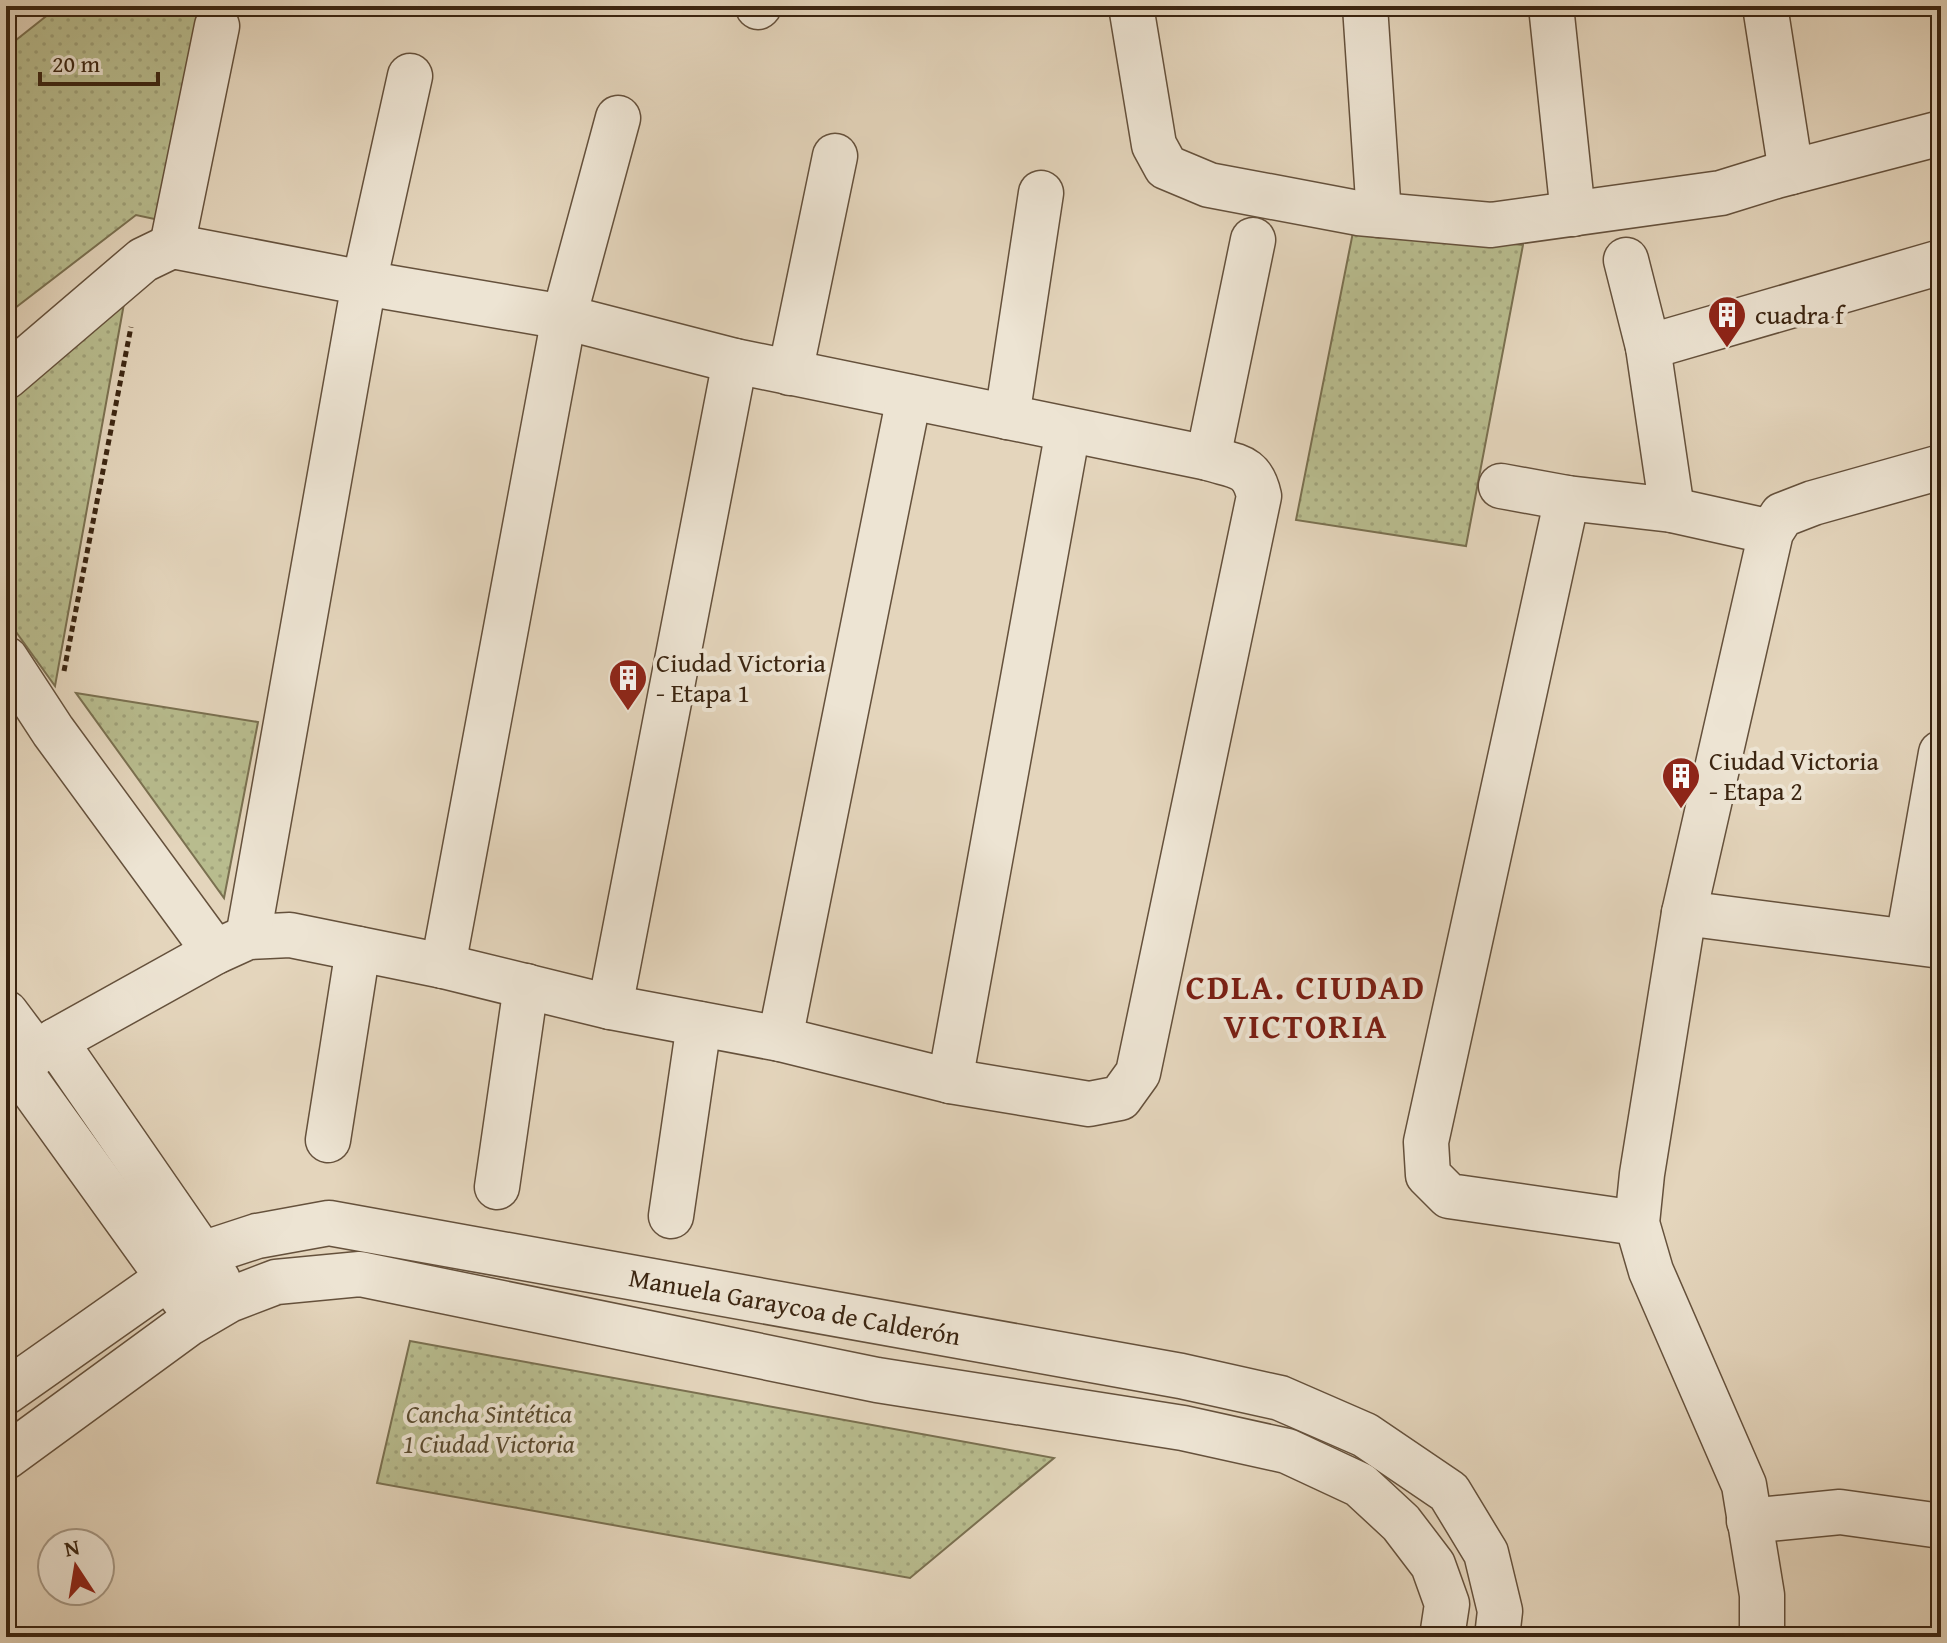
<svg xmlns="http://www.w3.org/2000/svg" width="1947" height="1643" viewBox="0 0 1947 1643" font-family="'Gentium Book Plus',serif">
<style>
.park{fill:url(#park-dots);stroke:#7a7050;stroke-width:2}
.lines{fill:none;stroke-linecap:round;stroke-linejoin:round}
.minor-casing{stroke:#65513c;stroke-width:47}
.path{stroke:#3b2511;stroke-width:5;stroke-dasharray:6 4;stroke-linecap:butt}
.minor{stroke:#ede4d3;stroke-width:44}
.labels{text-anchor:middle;stroke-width:8;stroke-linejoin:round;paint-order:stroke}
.poi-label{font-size:26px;fill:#3b2511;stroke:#ede4d3;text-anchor:start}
.street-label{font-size:26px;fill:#3b2511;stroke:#ede4d3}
.park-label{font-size:26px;font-style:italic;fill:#5a4b30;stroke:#ede4d3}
.district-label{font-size:34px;font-weight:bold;letter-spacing:2px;fill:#7a1f14;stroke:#ede4d3}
</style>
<defs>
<pattern id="park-dots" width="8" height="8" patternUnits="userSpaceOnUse" patternTransform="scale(2)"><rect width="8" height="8" fill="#b8bc8e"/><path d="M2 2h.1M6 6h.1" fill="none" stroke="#9fa179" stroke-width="1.8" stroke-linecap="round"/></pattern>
</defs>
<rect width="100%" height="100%" fill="#e4d5bc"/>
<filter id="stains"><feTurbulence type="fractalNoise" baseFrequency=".0025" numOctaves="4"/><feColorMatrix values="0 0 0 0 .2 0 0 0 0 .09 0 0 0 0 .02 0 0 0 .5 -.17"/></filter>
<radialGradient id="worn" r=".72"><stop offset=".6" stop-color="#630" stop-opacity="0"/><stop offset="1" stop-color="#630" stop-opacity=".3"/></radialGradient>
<g class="park">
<polygon points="59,6 185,6 208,14 164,221 136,215 6,315 6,48"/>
<polygon points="1354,227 1523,245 1466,546 1296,520"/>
<polygon points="125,298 55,686 6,618 6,400"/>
<polygon points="76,693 258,722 224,898"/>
<polygon points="410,1341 1054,1458 910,1578 377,1483"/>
</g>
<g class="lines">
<defs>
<g id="minor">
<polyline points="1131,6 1154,145 1166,167 1209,185 1358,213 1491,225 1721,193 1776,176 1941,133"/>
<polyline points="1365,6 1379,215"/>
<polyline points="1551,6 1573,214"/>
<polyline points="1765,6 1791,172"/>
<polyline points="758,7 759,6"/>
<polyline points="172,246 217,26"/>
<polyline points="1626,260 1648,347 1672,510"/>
<polyline points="1648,347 1941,262"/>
<polyline points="790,373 835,156"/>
<path d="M6,377L143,260L172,246L364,283L564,317L735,361L1208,458C1236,467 1252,464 1259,496L1138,1073L1120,1098L1089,1104L950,1081L780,1039L610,1007L443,966L290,935L248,937L215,952L55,1041L6,1072"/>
<polyline points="1007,417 1041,193"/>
<polyline points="1208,458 1253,240"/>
<polyline points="1501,486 1567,498 1672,510 1771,532"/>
<polyline points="1567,498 1426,1142 1428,1175 1449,1196 1637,1223"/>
<polyline points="6,659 53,731 215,952"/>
<polyline points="1684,913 1941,946"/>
<polyline points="248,937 364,283 410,76"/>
<polyline points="1908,940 1941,753"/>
<polyline points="443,966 564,317 618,118"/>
<polyline points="610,1007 735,361"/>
<polyline points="6,1013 36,1053"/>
<polyline points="780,1039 909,397"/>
<polyline points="55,1041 202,1254 218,1280"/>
<polyline points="16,1066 185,1301"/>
<polyline points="950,1081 1068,430"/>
<polyline points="328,1140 358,949"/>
<polyline points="497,1187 526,986"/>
<polyline points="671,1216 699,1024"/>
<path id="s1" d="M6,1392L202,1254L257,1236L329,1223L1181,1376L1280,1398L1365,1435L1449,1492L1486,1553L1500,1611L1497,1637"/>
<polyline points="6,1457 188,1324 229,1300 276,1282 360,1274 877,1380 1183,1428 1287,1451 1360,1485 1401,1523 1433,1565 1447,1604 1442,1637"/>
<polyline points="1749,1521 1840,1512 1941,1526"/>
<polyline points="1762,1637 1762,1595 1744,1485 1651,1271 1637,1223 1642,1174 1684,913 1771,532 1782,515 1813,503 1941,467"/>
</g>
</defs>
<use href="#minor" class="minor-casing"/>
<polyline class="path" points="64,671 131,327"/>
<use href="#minor" class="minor"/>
</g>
<defs>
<symbol id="building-pin" viewBox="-11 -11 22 30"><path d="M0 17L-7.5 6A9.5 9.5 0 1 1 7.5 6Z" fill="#8f2418" stroke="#ede4d3"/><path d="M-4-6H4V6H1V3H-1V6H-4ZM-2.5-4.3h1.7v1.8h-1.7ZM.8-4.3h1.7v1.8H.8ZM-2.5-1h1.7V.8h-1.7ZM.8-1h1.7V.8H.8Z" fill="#fff"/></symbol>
</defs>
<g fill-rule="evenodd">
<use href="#building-pin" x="1705" y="293" width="44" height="60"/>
<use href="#building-pin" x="606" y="656" width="44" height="60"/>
<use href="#building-pin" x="1659" y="754" width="44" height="60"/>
</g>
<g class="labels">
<g class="poi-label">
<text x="1755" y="324">cuadra f</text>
<text x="656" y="672">Ciudad Victoria<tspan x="656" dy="30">- Etapa 1</tspan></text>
<text x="1709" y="770">Ciudad Victoria<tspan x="1709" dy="30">- Etapa 2</tspan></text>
</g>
<g class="street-label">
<text dy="9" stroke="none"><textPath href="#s1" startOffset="844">Manuela Garaycoa de Calderón</textPath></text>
</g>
<g class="park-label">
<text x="489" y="1423">Cancha Sintética<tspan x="489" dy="30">1 Ciudad Victoria</tspan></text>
</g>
<g class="district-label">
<text x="1306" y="999">CDLA. CIUDAD<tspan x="1306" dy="39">VICTORIA</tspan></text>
</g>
</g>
<rect width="1947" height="1643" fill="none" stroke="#e4d5bc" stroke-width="32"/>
<rect x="8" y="8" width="1931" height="1627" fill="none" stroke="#3b2511" stroke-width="4"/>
<rect x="16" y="16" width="1915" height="1611" fill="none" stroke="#3b2511" stroke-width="2"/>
<g transform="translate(76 1567) rotate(348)"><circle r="38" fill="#ede4d3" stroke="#a69885" stroke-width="2"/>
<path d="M0-6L14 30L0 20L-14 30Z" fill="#8f2418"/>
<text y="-12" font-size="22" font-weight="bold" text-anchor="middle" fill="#3b2511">N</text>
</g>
<path d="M40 72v12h118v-12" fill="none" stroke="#3b2511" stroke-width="4"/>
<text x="52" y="72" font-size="24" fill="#3b2511" stroke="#ede4d3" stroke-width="6" paint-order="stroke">20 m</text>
<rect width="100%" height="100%" filter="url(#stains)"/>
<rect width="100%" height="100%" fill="url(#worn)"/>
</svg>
